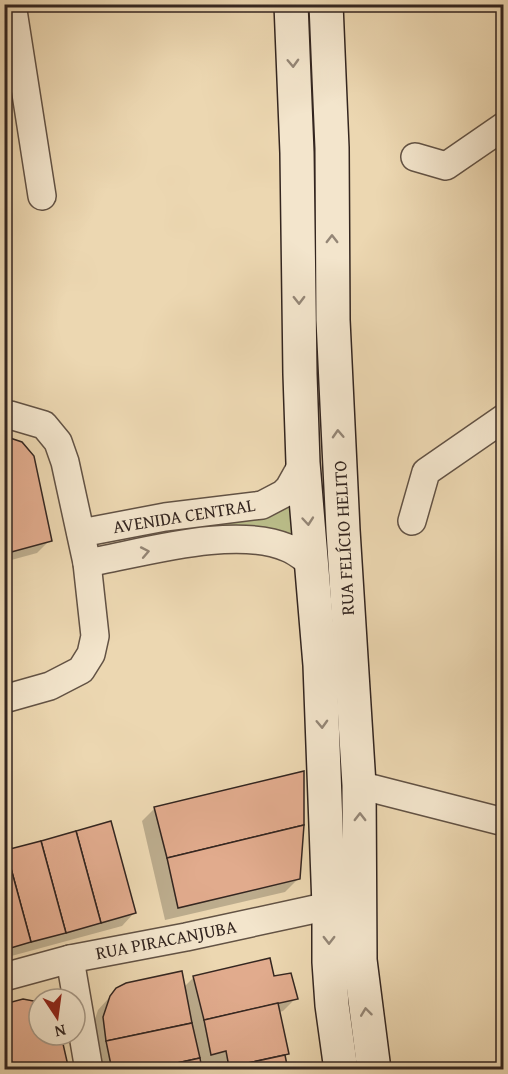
<svg xmlns="http://www.w3.org/2000/svg" width="508" height="1074" viewBox="0 0 508 1074" font-family="'Gentium Book Plus',serif">
<style>
.green{fill:#babd89;stroke:#777254;stroke-width:1.5}
.shadow{fill:#0003}
.building{fill:#e1ab8d;stroke:#342620;stroke-width:1.5}
.lines{fill:none;stroke-linecap:round;stroke-linejoin:round}
.street-casing{stroke:#625244;stroke-width:30}
.secondary-casing{stroke:#342620;stroke-width:36}
.street{stroke:#f3e5cc;stroke-width:27}
.secondary{stroke:#f3e5cc;stroke-width:33}
.oneway{stroke:#948676}
.labels{text-anchor:middle;stroke-width:5;stroke-linejoin:round;paint-order:stroke}
.street-label{font-size:18px;fill:#342620;stroke:#f3e5cc}
</style>
<rect width="100%" height="100%" fill="#ecd7b1"/>
<filter id="stains"><feTurbulence type="fractalNoise" baseFrequency=".00333" numOctaves="4"/><feColorMatrix values="0 0 0 0 .2 0 0 0 0 .09 0 0 0 0 .02 0 0 0 .5 -.17"/></filter>
<radialGradient id="worn" r=".72"><stop offset=".6" stop-color="#630" stop-opacity="0"/><stop offset="1" stop-color="#630" stop-opacity=".3"/></radialGradient>
<polygon class="green" points="294,502 296,542 139,539 138,533 269,515 282,510"/>
<g class="shadow">
<polygon points="25,4 61,4 25,9"/>
<polygon points="4,437 50,540 37,553 4,562"/>
<polygon points="155,808 298,879 285,892 165,920 142,821"/>
<polygon points="4,852 134,913 122,926 4,958"/>
<polygon points="194,977 273,978 296,998 283,1011 279,1012 288,1053 284,1057 287,1070 215,1070 213,1063 200,1066 201,1070 99,1070 91,1031 98,1010 117,989 184,987"/>
</g>
<g class="building">
<polygon points="4,436 22,442 34,456 52,541 4,554"/>
<polygon points="304,771 304,825 167,858 154,807"/>
<polygon points="111,821 136,913 101,923 76,831"/>
<polygon points="304,825 300,879 178,908 167,858"/>
<polygon points="76,831 101,923 66,933 41,841"/>
<polygon points="41,841 66,933 31,942 6,850"/>
<polygon points="6,850 31,942 4,950 4,851"/>
<polygon points="270,958 274,976 291,973 298,999 204,1020 193,976"/>
<polygon points="182,971 192,1023 106,1041 103,1017 110,996 116,988 126,983"/>
<polygon points="23,999 39,1002 39,1035 61,1035 69,1070 14,1070 4,1035 4,1004"/>
<polygon points="278,1003 289,1054 229,1067 226,1051 211,1055 204,1020"/>
<polygon points="192,1023 200,1058 145,1070 112,1070 106,1041"/>
<polygon points="4,1035 14,1070 4,1070"/>
<polygon points="285,1055 288,1070 219,1070 229,1067"/>
<polygon points="200,1058 202,1070 145,1070"/>
</g>
<g class="lines">
<defs>
<g id="street">
<polyline points="12,4 42,196"/>
<polyline points="415,157 446,166 504,126"/>
<polyline points="4,415 10,415 44,425 58,442 65,462 87,563 95,636 91,654 81,670 50,686 4,699"/>
<polyline points="412,521 426,472 504,418"/>
<polyline points="81,533 165,517 262,505 283,494 289,488 303,463"/>
<path d="M87,563C143,553 235,525 288,548C296,551 304,558 311,563"/>
<polyline points="359,785 504,822"/>
<polyline points="70,959 89,1070"/>
<polyline points="4,977 70,959 186,937 329,906"/>
</g>
<g id="secondary">
<polyline points="291,4 297,153 300,374 303,463 320,665 329,906 329,962 332,1005 341,1070"/>
<polyline points="326,4 332,148 333,320 343,530 359,785 360,960 374,1070"/>
</g>
</defs>
<use href="#street" class="street-casing"/>
<use href="#secondary" class="secondary-casing"/>
<use href="#street" class="street"/>
<use href="#secondary" class="secondary"/>
</g>
<defs><path id="oneway-chevron" d="M-2-3.5L2.5 0L-2 3.5" fill="none" stroke-width="1.6" stroke-linecap="round" stroke-linejoin="round" transform="scale(1.5)"/></defs>
<g class="oneway">
<use href="#oneway-chevron" transform="translate(293 63) rotate(88)"/>
<use href="#oneway-chevron" transform="translate(332 239) rotate(-90)"/>
<use href="#oneway-chevron" transform="translate(299 300) rotate(89)"/>
<use href="#oneway-chevron" transform="translate(338 434) rotate(-93)"/>
<use href="#oneway-chevron" transform="translate(308 521) rotate(85)"/>
<use href="#oneway-chevron" transform="translate(145 552) rotate(-11)"/>
<use href="#oneway-chevron" transform="translate(322 724) rotate(88)"/>
<use href="#oneway-chevron" transform="translate(360 817) rotate(-90)"/>
<use href="#oneway-chevron" transform="translate(329 940) rotate(90)"/>
<use href="#oneway-chevron" transform="translate(366 1012) rotate(-97)"/>
</g>
<g class="labels">
<g class="street-label">
<text transform="translate(184 516) rotate(-9)" y="6">AVENIDA CENTRAL</text>
<text transform="translate(344 538) rotate(-93)" y="6">RUA FELÍCIO HELITO</text>
<text transform="translate(166 940) rotate(-11)" y="6">RUA PIRACANJUBA</text>
</g>
</g>
<rect width="508" height="1074" fill="none" stroke="#ecd7b1" stroke-width="24"/>
<rect x="6" y="6" width="496" height="1062" fill="none" stroke="#342620" stroke-width="3"/>
<rect x="12" y="12" width="484" height="1050" fill="none" stroke="#342620" stroke-width="1.5"/>
<g transform="translate(57 1017) rotate(167)"><circle r="28" fill="#f3e5cc" stroke="#a79987" stroke-width="1.5"/>
<path d="M0-4.5L10 22L0 15L-10 22Z" fill="#8f2418"/>
<text y="-9" font-size="16" font-weight="bold" text-anchor="middle" fill="#342620">N</text>
</g>
<rect width="100%" height="100%" filter="url(#stains)"/>
<rect width="100%" height="100%" fill="url(#worn)"/>
</svg>
